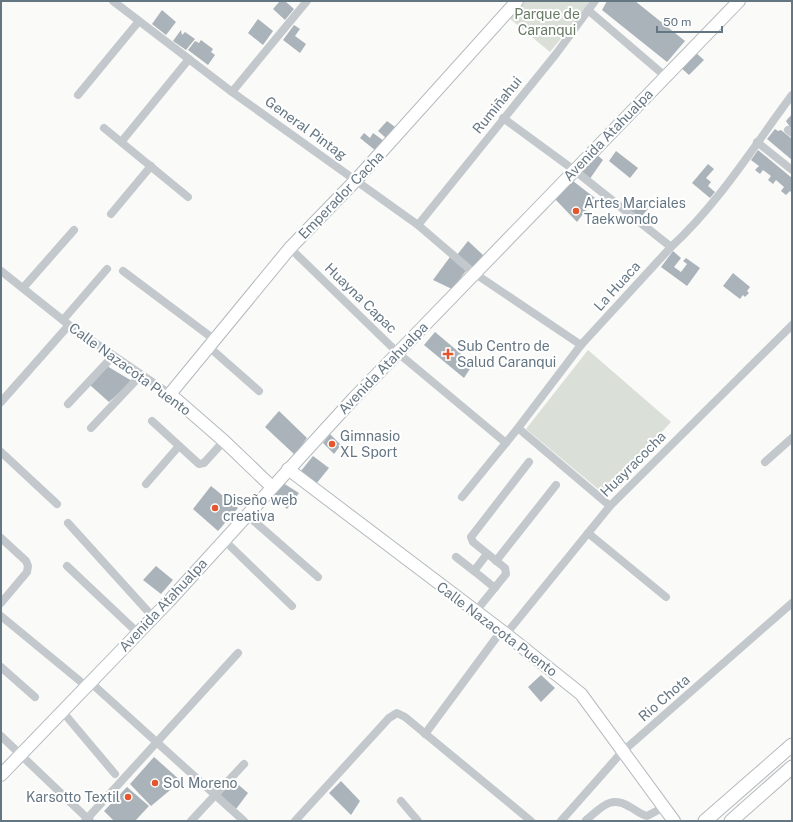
<svg xmlns="http://www.w3.org/2000/svg" width="793" height="822" viewBox="0 0 793 822" font-family="'Public Sans',sans-serif">
<style>
.green{fill:#dadfd7}
.building{fill:#aab3b9}
.lines{fill:none;stroke-linecap:round;stroke-linejoin:round}
.secondary-casing{stroke:#b3babf;stroke-width:14}
.primary-casing{stroke:#b5babe;stroke-width:15}
.street{stroke:#c3c8cc;stroke-width:8}
.secondary{stroke:#fff;stroke-width:12}
.primary{stroke:#fff;stroke-width:13}
.poi-dot{fill:#e4572e;stroke:#fff;stroke-width:1.5}
.labels{text-anchor:middle;stroke-width:4;stroke-linejoin:round;paint-order:stroke}
.park-label{font-size:14px;fill:#687a64;stroke:#fff}
.street-label{font-size:14px;fill:#657683;stroke:#fff}
.poi-label{font-size:14px;fill:#657683;stroke:#fff;text-anchor:start}
</style>
<rect width="100%" height="100%" fill="#fafaf8"/>
<g class="green">
<polygon points="523,1 592,1 550,52 509,18"/>
<polygon points="588,350 671,422 604,494 526,429"/>
</g>
<g class="building">
<polygon points="280,1 285,1 294,9 285,20 273,9"/>
<polygon points="607,1 635,1 685,41 667,62 602,10"/>
<polygon points="162,10 176,22 166,35 152,24"/>
<polygon points="258,19 273,31 263,45 248,33"/>
<polygon points="294,25 300,29 295,36 306,44 300,53 283,40"/>
<polygon points="181,30 182,35 185,32 195,39 186,50 173,41"/>
<polygon points="201,40 213,49 211,52 215,55 208,65 188,50 195,41 199,43"/>
<polygon points="695,52 704,60 689,75 680,67"/>
<polygon points="792,114 792,130 786,121"/>
<polygon points="387,121 395,127 386,138 378,131"/>
<polygon points="775,129 778,131 781,130 792,139 792,160 767,139"/>
<polygon points="364,133 370,138 373,133 384,141 376,151 360,138"/>
<polygon points="758,150 792,178 792,193 790,191 786,195 781,191 784,187 776,180 773,184 768,180 771,176 763,170 760,174 755,170 759,166 751,160"/>
<polygon points="616,151 638,168 630,178 609,161"/>
<polygon points="596,154 603,160 589,180 578,173"/>
<polygon points="708,164 714,169 706,178 711,182 708,186 715,192 710,198 692,183"/>
<polygon points="573,181 595,198 577,222 555,199"/>
<polygon points="633,197 648,209 640,218 626,207"/>
<polygon points="468,241 483,255 472,269 457,255"/>
<polygon points="673,251 681,258 674,267 681,272 687,264 683,261 686,258 700,268 687,286 661,267"/>
<polygon points="450,257 466,271 452,289 433,280"/>
<polygon points="733,273 750,287 747,291 749,293 745,297 743,295 740,299 723,286"/>
<polygon points="435,332 473,364 464,378 424,345"/>
<polygon points="107,366 132,381 109,402 90,385"/>
<polygon points="279,411 307,438 295,455 265,427"/>
<polygon points="330,434 341,445 334,454 323,443"/>
<polygon points="313,456 329,468 316,484 301,471"/>
<polygon points="283,483 299,493 287,509 271,493"/>
<polygon points="211,486 238,508 218,531 193,509"/>
<polygon points="156,566 173,580 161,594 143,580"/>
<polygon points="541,675 555,688 541,702 528,687"/>
<polygon points="154,757 181,781 151,806 130,784"/>
<polygon points="233,780 248,793 236,809 220,795"/>
<polygon points="341,781 360,801 351,815 329,793"/>
<polygon points="127,787 149,806 135,821 114,821 104,811"/>
</g>
<g class="lines">
<defs>
<g id="secondary">
<polyline points="288,469 502,631 581,694 674,821"/>
<polyline points="272,487 224,441 170,394 290,248 356,180 517,1"/>
<polyline points="1,775 169,601 354,398 739,1"/>
</g>
<g id="primary">
<polyline points="705,821 792,745"/>
<polyline points="731,821 792,767"/>
</g>
</defs>
<use href="#secondary" class="secondary-casing"/>
<use href="#primary" class="primary-casing"/>
<g class="street">
<polyline points="113,1 232,92 418,225 474,273 581,345"/>
<polyline points="588,10 665,76"/>
<polyline points="232,92 307,1"/>
<polyline points="78,95 139,21"/>
<polyline points="503,118 574,170 671,247"/>
<polyline points="104,128 188,197"/>
<polyline points="788,130 792,133"/>
<polyline points="122,141 189,59"/>
<polyline points="757,142 792,170"/>
<polyline points="111,214 151,166"/>
<polyline points="418,225 556,54 595,1"/>
<polyline points="290,248 398,353 506,443"/>
<polyline points="1,271 69,325 170,394"/>
<polyline points="123,271 215,340"/>
<polyline points="23,288 74,230"/>
<polyline points="63,320 107,269"/>
<polyline points="209,347 259,391"/>
<polyline points="1,402 69,325"/>
<polyline points="68,404 113,356"/>
<polyline points="152,421 199,464 204,463 224,441"/>
<polyline points="91,428 141,375"/>
<polyline points="518,428 610,506"/>
<polyline points="1,452 57,504"/>
<polyline points="765,462 792,438"/>
<polyline points="146,484 179,446"/>
<path d="M462,497L518,428L581,345L671,247C718,204 754,146 792,95"/>
<polyline points="247,515 318,577"/>
<polyline points="68,523 153,617"/>
<polyline points="588,533 666,597"/>
<polyline points="1,538 26,561 28,566 27,572 1,603"/>
<polyline points="224,540 292,606"/>
<polyline points="487,554 474,571 495,588"/>
<polyline points="456,557 474,571"/>
<polyline points="496,561 556,485"/>
<polyline points="67,566 138,633"/>
<polyline points="476,611 506,574 505,568 473,542 471,537 529,462"/>
<polyline points="1,616 86,686"/>
<polyline points="506,634 610,506 792,325"/>
<polyline points="1,667 35,697"/>
<polyline points="90,682 244,821"/>
<polyline points="62,711 115,774"/>
<polyline points="425,734 496,638"/>
<polyline points="1,736 90,821"/>
<polyline points="401,801 418,821"/>
<path d="M586,820C602,807 610,795 630,807C636,810 640,814 647,816L664,807"/>
<polyline points="85,821 238,653"/>
<polyline points="191,821 244,764"/>
<polyline points="295,821 389,718 397,713 405,717 531,821"/>
<polyline points="561,821 622,752 792,603"/>
</g>
<use href="#secondary" class="secondary"/>
<use href="#primary" class="primary"/>
</g>
<g class="poi-dot">
<circle cx="576" cy="211" r="4"/>
<path d="M446 348h4v4h4v4h-4v4h-4v-4h-4v-4h4z"/>
<circle cx="332" cy="444" r="4"/>
<circle cx="215" cy="508" r="4"/>
<circle cx="155" cy="783" r="4"/>
<circle cx="128" cy="797" r="4"/>
</g>
<g class="labels">
<g class="park-label">
<text x="547" y="19">Parque de<tspan x="547" dy="16">Caranqui</tspan></text>
</g>
<g class="street-label">
<text transform="translate(497 105) rotate(-51)" y="5">Rumiñahui</text>
<text transform="translate(306 128) rotate(36)" y="5">General Pintag</text>
<text transform="translate(608 135) rotate(-46)" y="5">Avenida Atahualpa</text>
<text transform="translate(341 195) rotate(-46)" y="5">Emperador Cacha</text>
<text transform="translate(617 286) rotate(-48)" y="5">La Huaca</text>
<text transform="translate(361 298) rotate(44)" y="5">Huayna Capac</text>
<text transform="translate(383 368) rotate(-46)" y="5">Avenida Atahualpa</text>
<text transform="translate(130 369) rotate(36)" y="5">Calle Nazacota Puento</text>
<text transform="translate(633 464) rotate(-45)" y="5">Huayracocha</text>
<text transform="translate(163 605) rotate(-47)" y="5">Avenida Atahualpa</text>
<text transform="translate(497 629) rotate(37)" y="5">Calle Nazacota Puento</text>
<text transform="translate(664 698) rotate(-41)" y="5">Rio Chota</text>
</g>
<g class="poi-label">
<text x="584" y="208">Artes Marciales<tspan x="584" dy="16">Taekwondo</tspan></text>
<text x="457" y="351">Sub Centro de<tspan x="457" dy="16">Salud Caranqui</tspan></text>
<text x="340" y="441">Gimnasio<tspan x="340" dy="16">XL Sport</tspan></text>
<text x="223" y="505">Diseño web<tspan x="223" dy="16">creativa</tspan></text>
<text x="163" y="788">Sol Moreno</text>
<text x="120" y="802" text-anchor="end">Karsotto Textil</text>
</g>
</g>
<rect width="793" height="822" fill="none" stroke="#657683" stroke-width="4"/>
<path d="M657 26v6h65v-6" fill="none" stroke="#657683" stroke-width="2"/>
<text x="663" y="26" font-size="12" fill="#657683" stroke="#ffffff" stroke-width="3" paint-order="stroke">50 m</text>
</svg>
